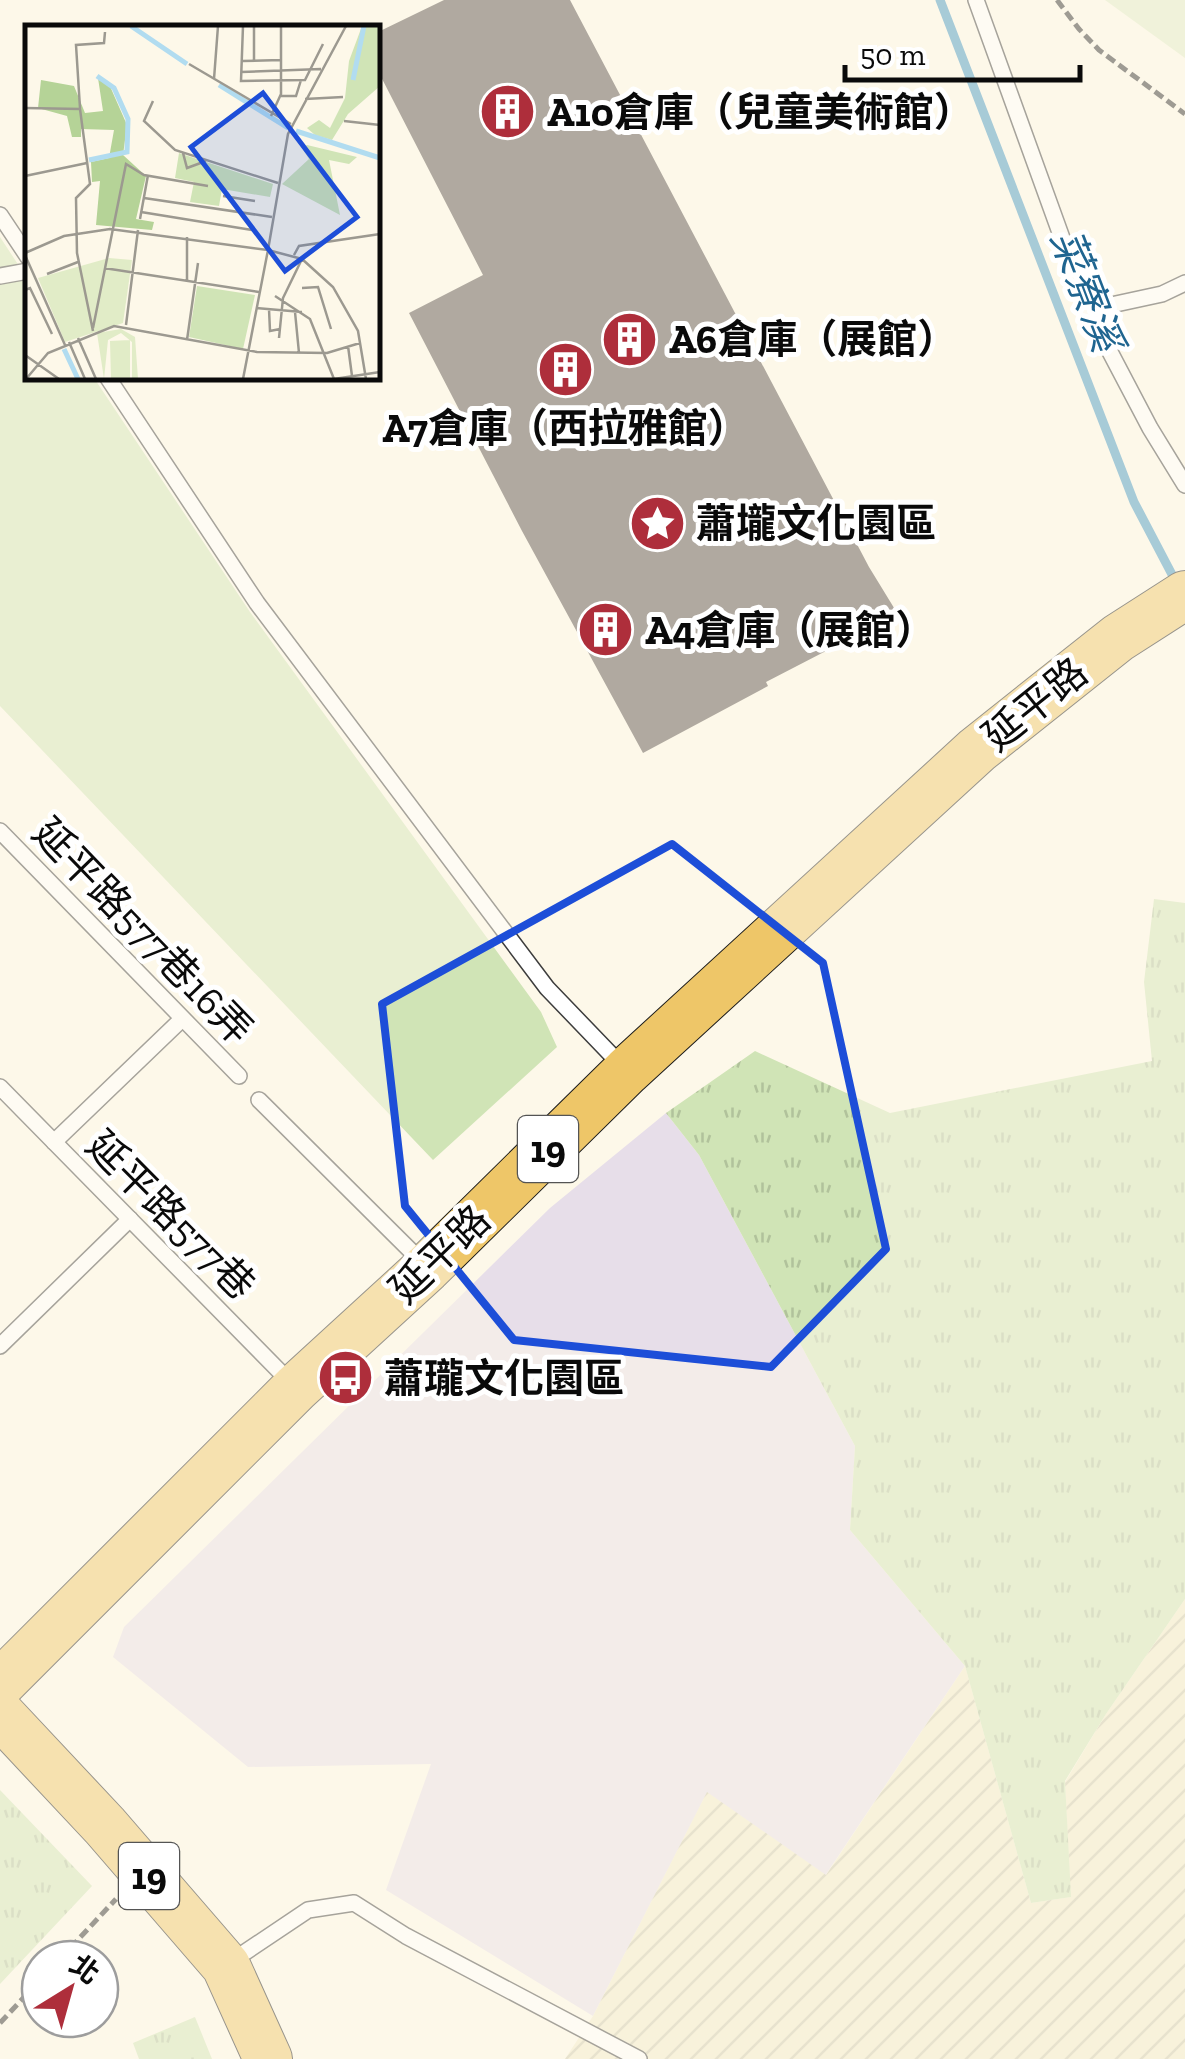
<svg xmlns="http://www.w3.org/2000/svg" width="1185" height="2059" viewBox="0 0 1185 2059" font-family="'Zilla Slab','Noto Sans TC',serif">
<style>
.industrial{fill:#e7dee9}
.farmland{fill:url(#farmland-furrows)}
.grass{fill:url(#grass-tufts)}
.park{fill:#d0e4b6}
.pitch{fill:#e1ecc7}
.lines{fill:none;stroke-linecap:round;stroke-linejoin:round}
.stream{stroke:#3e94c2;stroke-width:9}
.building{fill:#524b47}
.service-casing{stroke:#3d3d3d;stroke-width:18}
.primary-casing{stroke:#1b1b1b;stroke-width:50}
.path{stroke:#2c2c2c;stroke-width:5;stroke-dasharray:10 5;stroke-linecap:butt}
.service{stroke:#fff;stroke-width:15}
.primary{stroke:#eec668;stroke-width:48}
.marked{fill:none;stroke:#1d4ed8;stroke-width:8;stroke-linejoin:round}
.labels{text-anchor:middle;stroke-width:10;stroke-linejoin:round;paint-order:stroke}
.shield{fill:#fff;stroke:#545454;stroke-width:2.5}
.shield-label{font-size:38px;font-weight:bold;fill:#0a0a0a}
.poi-label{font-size:40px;font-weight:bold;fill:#0a0a0a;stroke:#fff;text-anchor:start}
.street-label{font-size:40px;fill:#0a0a0a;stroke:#fff}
.water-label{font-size:42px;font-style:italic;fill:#1f6590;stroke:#fff}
.inset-river{fill:none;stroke:#b1dcf0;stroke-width:5}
.inset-road{fill:none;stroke:#9c9990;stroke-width:2.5}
.view{fill:#1d4ed8;fill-opacity:0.15;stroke:#1d4ed8;stroke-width:5}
.inset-edge{fill:none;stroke:#0a0a0a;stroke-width:5}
</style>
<defs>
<pattern id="farmland-furrows" width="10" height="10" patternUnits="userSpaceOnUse" patternTransform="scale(2.5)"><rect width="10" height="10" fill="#f1ebcb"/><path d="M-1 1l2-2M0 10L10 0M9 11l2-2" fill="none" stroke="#cdc8ad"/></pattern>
<pattern id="grass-tufts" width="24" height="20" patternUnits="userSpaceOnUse" patternTransform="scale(2.5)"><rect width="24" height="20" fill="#d0e4b6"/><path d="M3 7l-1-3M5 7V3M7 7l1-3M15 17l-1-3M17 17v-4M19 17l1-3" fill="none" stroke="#b1c29b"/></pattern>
</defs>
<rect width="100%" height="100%" fill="#fdf8e9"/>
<polygon class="industrial" points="666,1113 699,1155 855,1446 850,1530 965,1666 825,1876 707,1793 593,2016 386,1890 431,1764 248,1767 113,1657 124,1627 550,1208"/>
<polygon class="farmland" points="1185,1599 1185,2059 565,2059 593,2016 707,1792 826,1875 965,1666 1031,1903 1070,1897 1065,1782 1106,1714"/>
<g class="grass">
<polygon points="1154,899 1185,903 1185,1599 1106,1714 1065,1781 1071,1897 1031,1903 965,1666 850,1530 855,1446 699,1155 666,1113 755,1051 890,1113 1152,1061 1144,982"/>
<polygon points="0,1790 92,1886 0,1984"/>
<polygon points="195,2017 212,2059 139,2059 133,2043"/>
</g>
<polygon class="park" points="0,237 27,278 28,378 94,378 250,612 541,1012 557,1047 433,1160 0,706"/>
<polygon class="pitch" points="1105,0 1185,0 1185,58"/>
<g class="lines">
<polyline class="stream" points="940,0 1134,502 1177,584"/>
</g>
<polygon class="building" points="444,0 570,0 869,567 899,616 855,641 853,637 766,682 768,686 643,753 522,531 409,313 483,275 378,71 378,32"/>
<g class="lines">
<defs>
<g id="service">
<polyline points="976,0 1088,310 1150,428 1185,485"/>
<polyline points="0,215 28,257"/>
<polyline points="0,276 28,271"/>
<polyline points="1088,310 1162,294 1185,283"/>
<polyline points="108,378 257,603 547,988 622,1066"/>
<polyline points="0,831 239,1076"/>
<polyline points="0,1087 292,1384"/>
<polyline points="259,1100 425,1265"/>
<polyline points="54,1142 182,1019"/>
<polyline points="0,1346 130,1219"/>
<polyline points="229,1963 308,1910 354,1903 406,1936 639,2059"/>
</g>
<g id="primary">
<polyline points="0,1684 296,1388 427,1268 627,1071 977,750 1118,638 1185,595"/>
<polyline points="0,1714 105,1826 226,1966 268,2059"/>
</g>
</defs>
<use href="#service" class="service-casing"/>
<use href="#primary" class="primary-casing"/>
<g class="path">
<polyline points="1057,0 1079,29 1099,50 1185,114"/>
<polyline points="60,1959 116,1899"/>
<polyline points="0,2023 40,1980"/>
</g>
<use href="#service" class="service"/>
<use href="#primary" class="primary"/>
</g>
<path d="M0 0H1185V2059H0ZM672,844L823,963L886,1249L771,1367L514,1340L405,1206L382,1004Z" fill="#fdf8e9" fill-opacity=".55" fill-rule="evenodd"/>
<path class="marked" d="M672,844L823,963L886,1249L771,1367L514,1340L405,1206L382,1004Z"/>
<defs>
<symbol id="building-disc" viewBox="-11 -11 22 22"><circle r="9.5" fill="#ae2e3b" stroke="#fff"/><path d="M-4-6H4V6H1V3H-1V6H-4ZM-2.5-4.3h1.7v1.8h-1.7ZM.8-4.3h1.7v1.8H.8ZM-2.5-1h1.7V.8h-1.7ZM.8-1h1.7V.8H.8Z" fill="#fff"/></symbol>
<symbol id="sight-disc" viewBox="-11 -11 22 22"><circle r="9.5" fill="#ae2e3b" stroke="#fff"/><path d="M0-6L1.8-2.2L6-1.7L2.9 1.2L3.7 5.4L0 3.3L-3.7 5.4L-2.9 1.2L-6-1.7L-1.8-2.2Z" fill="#fff"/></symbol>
<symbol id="bus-disc" viewBox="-11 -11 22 22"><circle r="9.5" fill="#ae2e3b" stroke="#fff"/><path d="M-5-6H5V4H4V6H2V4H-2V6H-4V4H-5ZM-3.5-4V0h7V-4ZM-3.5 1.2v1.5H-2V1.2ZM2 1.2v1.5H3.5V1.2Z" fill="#fff"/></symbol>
</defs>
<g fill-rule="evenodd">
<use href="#building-disc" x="476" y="80" width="63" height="63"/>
<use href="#building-disc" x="598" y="308" width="63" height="63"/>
<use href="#building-disc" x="534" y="338" width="63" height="63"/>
<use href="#sight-disc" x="626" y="492" width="63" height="63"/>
<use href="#building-disc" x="574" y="598" width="63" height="63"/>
<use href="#bus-disc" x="314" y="1346" width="63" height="63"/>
</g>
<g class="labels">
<g class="shield">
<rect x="518" y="1116" width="60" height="66" rx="8"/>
<rect x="119" y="1843" width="60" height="66" rx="8"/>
</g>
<g class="shield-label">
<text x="548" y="1162">19</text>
<text x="149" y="1889">19</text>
</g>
<g class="poi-label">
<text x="547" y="126">A10倉庫（兒童美術館）</text>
<text x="669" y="353">A6倉庫（展館）</text>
<text x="565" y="442" text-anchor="middle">A7倉庫（西拉雅館）</text>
<text x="696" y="537">蕭壠文化園區</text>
<text x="645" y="644">A4倉庫（展館）</text>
<text x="384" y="1392">蕭瓏文化園區</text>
</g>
<g class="street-label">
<text transform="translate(1035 704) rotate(-39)" y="14">延平路</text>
<text transform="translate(143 931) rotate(46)" y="14">延平路577巷16弄</text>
<text transform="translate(171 1215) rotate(45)" y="14">延平路577巷</text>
<text transform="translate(440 1254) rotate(-44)" y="14">延平路</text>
</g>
<g class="water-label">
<text transform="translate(1087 290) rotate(69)" y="15">菜寮溪</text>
</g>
</g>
<g transform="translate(25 25)">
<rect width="355" height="355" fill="#fdf8e9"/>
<path d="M337,1H355V61L323,89L307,115L290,110L282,103L294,95L305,103L320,73L324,36ZM282,120L332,132L324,139L304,135L315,190L257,159L284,134L277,123Z" fill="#d0e4b6"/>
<path d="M73,53L84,59L102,100L98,130L121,151L111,194L129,197L127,205L71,200L75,156L67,157L66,137L84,133L89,105L56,104V112H47L42,91L13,83L16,55L49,61L60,88L78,86Z" fill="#b5d397"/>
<path d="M154,128L248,159L245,172L197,164L194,181L165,177L169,157L150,153ZM172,261L230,270L218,324L164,312Z" fill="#d0e4b6"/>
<path d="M84,233L107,235L98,298L40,317L13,253ZM96,304L110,312L113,354H107V317L96,308L83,315L79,354L72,308ZM105,315V354H86L85,316Z" fill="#e1ecc7"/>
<path class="inset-river" d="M106,1L162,39M328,55L339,1M194,60L263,103M271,106L355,133M64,135L102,127L103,94L89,63L72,51M39,324L53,354"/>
<path class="inset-road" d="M218,1L216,56L280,55L298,19M229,1V36M321,1L263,109L243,225L277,234L308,262L333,306L341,354M217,36L256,35M164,39L266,99M216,47L296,44M189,54L193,1M256,71H271L276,55M280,74L318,72M128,76L119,96L150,125L253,158M0,83L55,84L65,159L51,173L52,228L68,306M55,83L51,20L79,18L80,7M246,91L256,69V1M319,96L355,100M158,128L162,143L181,136M0,151L62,138M198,171L230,176M119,173L247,192M116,187L227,205M115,194L123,150M162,212V256M0,228L39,211L85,204L243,225L218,354M0,230L40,320M269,230L274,221L355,209M79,243L234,267M22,249L53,237M277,263L293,262L306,304M0,265L5,263L27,309M250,271L285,294L309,354M231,283L277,287M244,284L245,306L255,304M270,287L274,328M101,300L113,205M68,303L101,139L119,150L183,161M53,313L71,354M254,313L258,273L277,234M162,315L173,238M44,317L60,354M323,321L327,351M0,330L34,354M1,354L23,328L89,301L232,327L302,328L335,318M309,354L355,347"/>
<path class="view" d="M238,68L332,192L260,246L166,122Z"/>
<rect width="355" height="355" class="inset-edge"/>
</g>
<g transform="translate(70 1989) rotate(37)"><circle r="48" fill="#ffffff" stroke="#9d9d9d" stroke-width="2.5"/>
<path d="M0-8L18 38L0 25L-18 38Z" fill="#ae2e3b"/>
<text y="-15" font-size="28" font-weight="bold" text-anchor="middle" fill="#0a0a0a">北</text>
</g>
<path d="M845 65v15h235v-15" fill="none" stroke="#0a0a0a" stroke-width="5"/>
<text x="860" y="65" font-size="30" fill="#0a0a0a" stroke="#ffffff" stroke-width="8" paint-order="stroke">50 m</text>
</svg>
